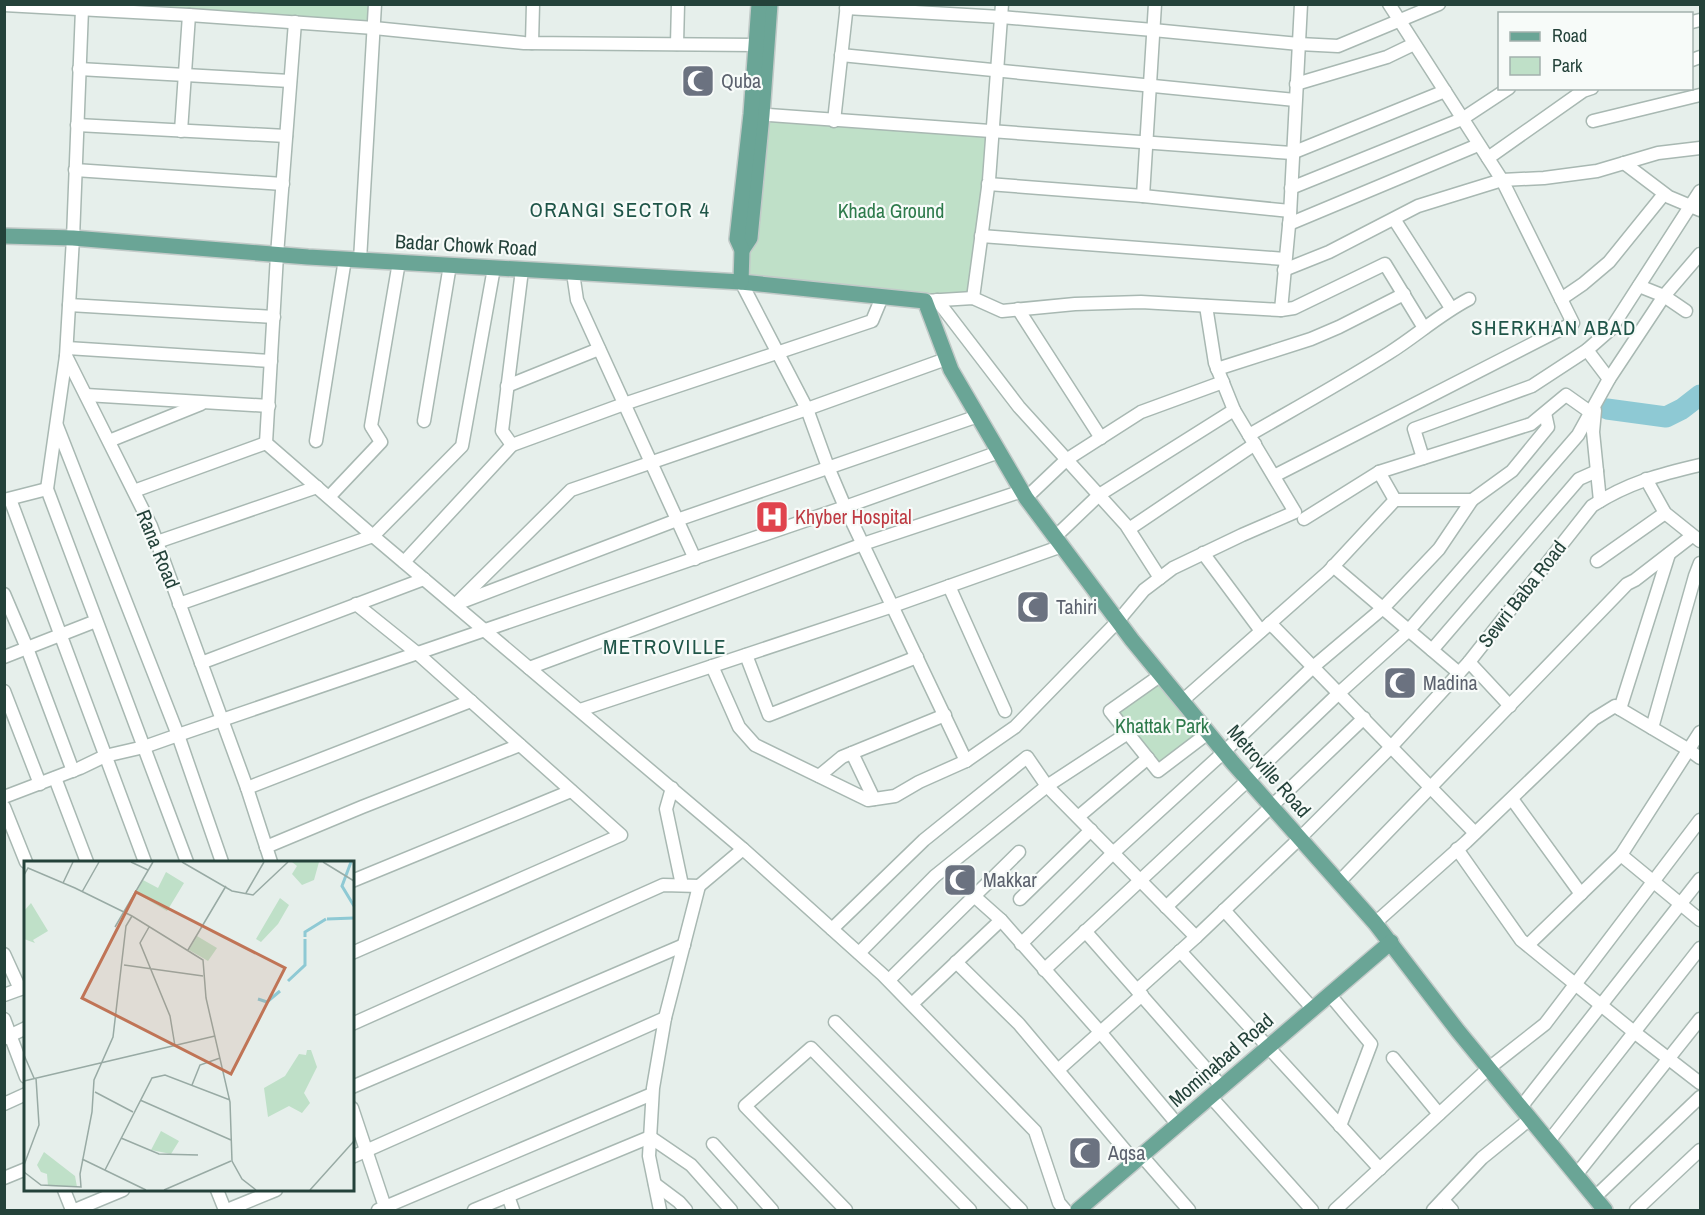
<svg xmlns="http://www.w3.org/2000/svg" width="1705" height="1215" viewBox="0 0 1705 1215" font-family="'Archivo Narrow',sans-serif">
<style>
.green{fill:#bfe0c8}
.lines{fill:none;stroke-linecap:round;stroke-linejoin:round}
.river{stroke:#8ec9d4;stroke-width:21}
.minor-casing{stroke:#a8b8b2;stroke-width:15}
.major-casing{stroke:#c2cac8;stroke-width:18}
.minor{stroke:#fff;stroke-width:12}
.major{stroke:#6aa596;stroke-width:15}
.labels{text-anchor:middle;stroke-width:4.5;stroke-linejoin:round;paint-order:stroke}
.worship-label{font-size:20px;fill:#5b616d;stroke:#f7fbf9;text-anchor:start}
.park-label{font-size:20px;fill:#2d7a4b;stroke:#f7fbf9}
.street-label{font-size:20px;fill:#24423a;stroke:#f7fbf9}
.health-label{font-size:20px;fill:#be3a42;stroke:#f7fbf9;text-anchor:start}
.neighbourhood-label{font-size:21px;letter-spacing:1.5px;fill:#1f5548;stroke:#f7fbf9}
.inset-river{fill:none;stroke:#8ec9d4;stroke-width:3}
.inset-road{fill:none;stroke:#98aaa4;stroke-width:1.5}
.view{fill:#c07456;fill-opacity:0.15;stroke:#c07456;stroke-width:3}
.inset-edge{fill:none;stroke:#24423a;stroke-width:3}
</style>
<rect width="100%" height="100%" fill="#e6efeb"/>
<g class="green">
<polygon points="34,5 375,5 374,28"/>
<polygon points="751,114 991,132 971,297 939,301 744,279"/>
<polygon points="1161,675 1208,733 1158,771 1110,711"/>
</g>
<g class="lines">
<polyline class="river" points="1607,409 1666,417 1682,409 1700,395"/>
<defs>
<g id="minor">
<polyline points="4,5 189,15 374,28 524,43 756,45"/>
<polyline points="846,8 1001,17 1153,30 1299,44 1338,46 1439,4"/>
<polyline points="82,9 73,238 66,356 151,526 247,788 271,862"/>
<polyline points="295,22 277,255 266,443 373,536 743,849 883,975 1035,1131 1059,1203 1065,1210"/>
<polyline points="1692,22 1700,20"/>
<polyline points="532,43 533,4"/>
<polyline points="677,44 678,4"/>
<polyline points="841,55 1295,100"/>
<polyline points="1692,60 1700,57"/>
<polyline points="79,69 290,81"/>
<polyline points="1296,84 1387,57 1414,44"/>
<polyline points="755,114 1292,153 1445,91"/>
<polyline points="834,121 847,4"/>
<polyline points="1593,121 1700,95"/>
<polyline points="77,125 286,136"/>
<polyline points="181,131 189,15"/>
<polyline points="1488,158 1583,91 1592,88"/>
<polyline points="1624,163 1669,197 1700,210"/>
<polyline points="75,170 283,184"/>
<polyline points="988,184 1143,196 1290,211"/>
<polyline points="1291,188 1462,119 1509,88"/>
<polyline points="1143,196 1155,4"/>
<polyline points="1394,219 1451,308"/>
<polyline points="1289,224 1478,145"/>
<polyline points="981,236 1285,259"/>
<polyline points="360,260 375,4"/>
<polyline points="522,270 502,431 512,445 624,404 872,321 882,297"/>
<polyline points="1284,270 1329,252 1418,206 1502,180 1544,178 1597,171 1658,153 1700,148"/>
<polyline points="573,273 577,300 695,559"/>
<polyline points="741,282 807,409 828,467 845,507 966,761"/>
<polyline points="1639,286 1664,296 1686,311"/>
<polyline points="973,298 989,180 1002,4"/>
<polyline points="1561,299 1583,284 1609,262 1664,194"/>
<polyline points="937,300 1019,407 1126,525 1160,578"/>
<polyline points="925,301 973,298 1002,311 1075,304 1141,302 1281,310 1294,308 1385,264 1424,328"/>
<polyline points="69,305 274,317"/>
<polyline points="1018,309 1101,438"/>
<polyline points="1281,310 1290,215 1301,4"/>
<polyline points="67,348 271,361"/>
<polyline points="1587,350 1609,379"/>
<polyline points="66,356 47,489 187,862"/>
<polyline points="1217,369 1311,339 1339,327 1404,294"/>
<polyline points="507,386 599,349"/>
<polyline points="86,395 269,406"/>
<polyline points="1595,410 1593,432 1600,501"/>
<polyline points="424,421 450,265"/>
<polyline points="57,426 178,735 222,862"/>
<path d="M1249,435C1296,408 1343,382 1389,353C1416,336 1440,314 1469,299"/>
<polyline points="109,441 201,404"/>
<polyline points="316,441 345,259"/>
<polyline points="1423,458 1414,429 1532,386 1587,350 1611,329 1700,191"/>
<polyline points="1274,476 1573,323 1502,180 1389,4"/>
<polyline points="1646,479 1665,513 1700,541"/>
<polyline points="134,491 266,443"/>
<polyline points="329,497 381,442 371,426 399,262"/>
<polyline points="1026,498 1066,460 1141,412 1223,382"/>
<polyline points="10,499 145,862"/>
<polyline points="4,500 47,489"/>
<polyline points="1395,500 1472,500"/>
<polyline points="1304,519 1379,472 1531,424 1566,395 1590,412"/>
<polyline points="1129,529 1255,444"/>
<polyline points="1055,537 1099,495 1234,410"/>
<polyline points="157,542 317,487"/>
<polyline points="1203,553 1261,631"/>
<polyline points="1597,561 1665,513"/>
<polyline points="404,562 512,445"/>
<polyline points="1333,566 1459,673"/>
<polyline points="949,586 1005,711"/>
<polyline points="4,594 27,648 73,771"/>
<polyline points="459,603 677,520 978,416"/>
<polyline points="179,604 373,536 462,446 494,268"/>
<polyline points="455,605 571,490 807,409 946,359"/>
<polyline points="1270,623 1475,833"/>
<polyline points="1432,650 1579,479 1597,471"/>
<polyline points="746,655 769,715 917,657"/>
<polyline points="4,657 96,621"/>
<polyline points="1469,662 1510,706"/>
<polyline points="201,663 424,579"/>
<polyline points="712,666 739,727 755,745 868,800 895,796 919,782 966,761 1015,727 1118,621 1144,590 1173,568 1242,535 1295,512 1234,410 1215,363 1206,306"/>
<polyline points="529,668 863,544 1022,491"/>
<polyline points="1161,675 1110,711 1158,771 1208,733"/>
<polyline points="4,691 40,784"/>
<polyline points="1182,701 1328,572 1395,500 1379,472"/>
<polyline points="1620,709 1669,554"/>
<polyline points="580,710 893,606 1062,546"/>
<polyline points="1652,728 1695,576 1700,563"/>
<polyline points="852,753 874,799"/>
<polyline points="819,776 842,757 945,715"/>
<polyline points="55,778 87,862"/>
<polyline points="247,788 471,701"/>
<polyline points="672,788 666,809 682,885"/>
<polyline points="4,797 80,768 105,756 144,747 178,735 845,507 999,452"/>
<polyline points="1512,799 1581,894"/>
<polyline points="4,807 26,862"/>
<polyline points="1078,817 1148,758"/>
<polyline points="266,847 362,807 520,745"/>
<polyline points="1457,849 1521,940 1634,1032 1700,1083"/>
<polyline points="1621,855 1700,920"/>
<polyline points="352,881 571,791"/>
<polyline points="1339,882 1627,584 1635,580 1692,536"/>
<polyline points="974,896 1001,920 1101,1033 1178,1125"/>
<polyline points="1020,899 1091,830"/>
<polyline points="1166,907 1364,718"/>
<polyline points="1224,910 1313,1009"/>
<polyline points="1375,923 1466,842 1594,719 1615,706 1689,750 1700,758"/>
<polyline points="832,929 924,840 1027,757 1047,786 1196,937"/>
<polyline points="1085,931 1222,1087"/>
<polyline points="1021,944 1113,853 1224,752 1313,667 1383,608 1439,549 1472,500 1512,471 1548,427 1545,413"/>
<polyline points="1528,945 1621,855 1700,732"/>
<polyline points="1180,951 1380,1169"/>
<polyline points="352,953 621,835 417,653 356,604"/>
<polyline points="859,953 935,876 1047,786 1128,733"/>
<polyline points="4,954 20,989"/>
<polyline points="956,962 1019,1024 1135,1162"/>
<polyline points="1044,970 1248,780 1339,693 1409,630 1578,435 1609,379 1664,296 1700,254"/>
<polyline points="889,980 1019,852"/>
<path d="M1137,990L1196,937L1300,838L1391,747L1469,662L1592,506C1627,483 1661,474 1700,465"/>
<polyline points="4,995 26,987"/>
<polyline points="1330,995 1371,1044 1340,1126"/>
<polyline points="912,1004 1001,920"/>
<polyline points="4,1019 26,1077"/>
<polyline points="835,1022 1021,1210"/>
<polyline points="352,1024 663,885 699,886 743,849"/>
<polyline points="5,1038 26,1028"/>
<polyline points="1393,1058 1439,1114"/>
<polyline points="1058,1070 1142,995"/>
<polyline points="352,1087 684,945"/>
<polyline points="1211,1097 1312,1210"/>
<polyline points="4,1104 26,1094"/>
<polyline points="1521,1107 1700,879"/>
<polyline points="352,1108 386,1210"/>
<polyline points="1549,1141 1700,948"/>
<polyline points="713,1144 772,1210"/>
<polyline points="1142,1156 1189,1210"/>
<polyline points="352,1157 665,1018"/>
<polyline points="1576,1175 1700,1019"/>
<polyline points="4,1178 26,1169"/>
<polyline points="655,1184 679,1202 686,1210"/>
<polyline points="64,1190 72,1210"/>
<polyline points="217,1190 225,1210"/>
<polyline points="508,1196 513,1210"/>
<polyline points="1594,1198 1700,1097"/>
<polyline points="1443,1200 1452,1210"/>
<polyline points="75,1210 123,1190"/>
<polyline points="227,1210 276,1190"/>
<polyline points="378,1210 652,1094"/>
<polyline points="474,1210 650,1137 691,1165 731,1210"/>
<polyline points="660,1210 649,1156 653,1088 665,1018 699,886"/>
<polyline points="846,1210 745,1106 811,1048 970,1210"/>
<polyline points="1335,1210 1489,1068 1545,1024 1700,820"/>
<polyline points="1433,1210 1482,1158 1530,1119"/>
<polyline points="1636,1210 1700,1150"/>
</g>
<g id="major">
<polyline points="4,236 73,238 308,257 741,282 925,301 951,370 1026,498 1132,640 1233,763 1375,923 1458,1031 1605,1210"/>
<polyline points="742,250 750,238 762,115 770,4"/>
<polyline points="741,282 742,250 737,239 751,114 759,4"/>
<polyline points="1078,1210 1391,942"/>
</g>
</defs>
<use href="#minor" class="minor-casing"/>
<use href="#major" class="major-casing"/>
<use href="#minor" class="minor"/>
<use href="#major" class="major"/>
</g>
<defs>
<symbol id="mosque-square" viewBox="-11 -11 22 22"><rect x="-9" y="-9" width="18" height="18" rx="4" fill="#6b7280" stroke="#f7fbf9"/><path d="M3.5-4.9A6 6 0 1 0 3.5 4.9A5 5 0 1 1 3.5-4.9Z" fill="#fff"/></symbol>
<symbol id="hospital-square" viewBox="-11 -11 22 22"><rect x="-9" y="-9" width="18" height="18" rx="4" fill="#e0444e" stroke="#f7fbf9"/><path d="M-5-5h3v3.5h4V-5h3V5h-3V1.5h-4V5h-3Z" fill="#fff"/></symbol>
</defs>
<g fill-rule="evenodd">
<use href="#mosque-square" x="679" y="62" width="38" height="38"/>
<use href="#hospital-square" x="753" y="498" width="38" height="38"/>
<use href="#mosque-square" x="1014" y="588" width="38" height="38"/>
<use href="#mosque-square" x="1381" y="664" width="38" height="38"/>
<use href="#mosque-square" x="941" y="861" width="38" height="38"/>
<use href="#mosque-square" x="1066" y="1134" width="38" height="38"/>
</g>
<g class="labels">
<g class="worship-label">
<text x="721" y="88">Quba</text>
<text x="1056" y="614">Tahiri</text>
<text x="1423" y="690">Madina</text>
<text x="983" y="887">Makkar</text>
<text x="1108" y="1160">Aqsa</text>
</g>
<g class="park-label">
<text x="891" y="218">Khada Ground</text>
<text x="1162" y="733">Khattak Park</text>
</g>
<g class="street-label">
<text transform="translate(466 245) rotate(3)" y="7">Badar Chowk Road</text>
<text transform="translate(158 549) rotate(68)" y="7">Rana Road</text>
<text transform="translate(1522 594) rotate(-52)" y="7">Sewri Baba Road</text>
<text transform="translate(1269 771) rotate(49)" y="7">Metroville Road</text>
<text transform="translate(1221 1060) rotate(-41)" y="7">Mominabad Road</text>
</g>
<g class="health-label">
<text x="795" y="524">Khyber Hospital</text>
</g>
<g class="neighbourhood-label">
<text x="620" y="217">ORANGI SECTOR 4</text>
<text x="1554" y="335">SHERKHAN ABAD</text>
<text x="665" y="654">METROVILLE</text>
</g>
</g>
<g transform="translate(24 861)">
<rect width="330" height="330" fill="#e6efeb"/>
<path d="M268,1H295L290,19L278,24L268,13L273,5ZM142,11L160,22L143,50L112,32L119,19L134,27ZM256,37L265,44L254,63L237,81L232,78ZM7,42L24,70L9,79L11,82L0,78V50ZM173,75L193,87L184,100L165,89ZM283,189H287L293,206L280,232L286,242L278,252L265,245L244,256L240,227L261,215L275,193L282,194ZM137,270L155,280L147,293L127,289ZM20,291L51,315L53,326L24,325L23,313L17,311L13,304Z" fill="#bfe0c8"/>
<path class="inset-river" d="M327,1L318,25L330,45M303,58L330,57M281,76V71L302,58M264,120L281,104V78M234,138L243,141L256,130"/>
<path class="inset-road" d="M107,1L124,9M158,1L208,30L229,34L264,1M299,1L330,20M0,14L4,7L51,27L108,55L179,99L182,137L206,241L208,300L218,318L232,329M39,22L49,1M58,31L75,1M222,32L240,1M91,66L129,1M125,66L116,82L146,155L151,185M164,89L202,25M100,104L179,115M0,194L10,217M0,220L191,175M168,224L176,204L196,197M71,231L109,251M116,239L207,279M97,277L135,293L174,294M58,298L122,329M0,304L15,264L12,217M81,309L128,217L141,214L206,239M0,311L17,324L57,326L56,313L68,251L70,219L89,176L102,65L108,55M140,329L207,300M286,329L330,280"/>
<path class="view" d="M112,31L261,107L207,213L58,137Z"/>
<rect width="330" height="330" class="inset-edge"/>
</g>
<rect width="1705" height="1215" fill="none" stroke="#24423a" stroke-width="12"/>
<rect x="1498" y="12" width="195" height="78" fill="#f7fbf9" stroke="#a3b1ad" stroke-width="1.5"/>
<rect x="1510" y="32" width="30" height="9" fill="#6aa596" stroke="#a3b1ad" stroke-width="1.5"/>
<text x="1552" y="42" font-size="18" fill="#24423a">Road</text>
<rect x="1510" y="57" width="30" height="18" fill="#bfe0c8" stroke="#a3b1ad" stroke-width="1.5"/>
<text x="1552" y="72" font-size="18" fill="#24423a">Park</text>
</svg>
